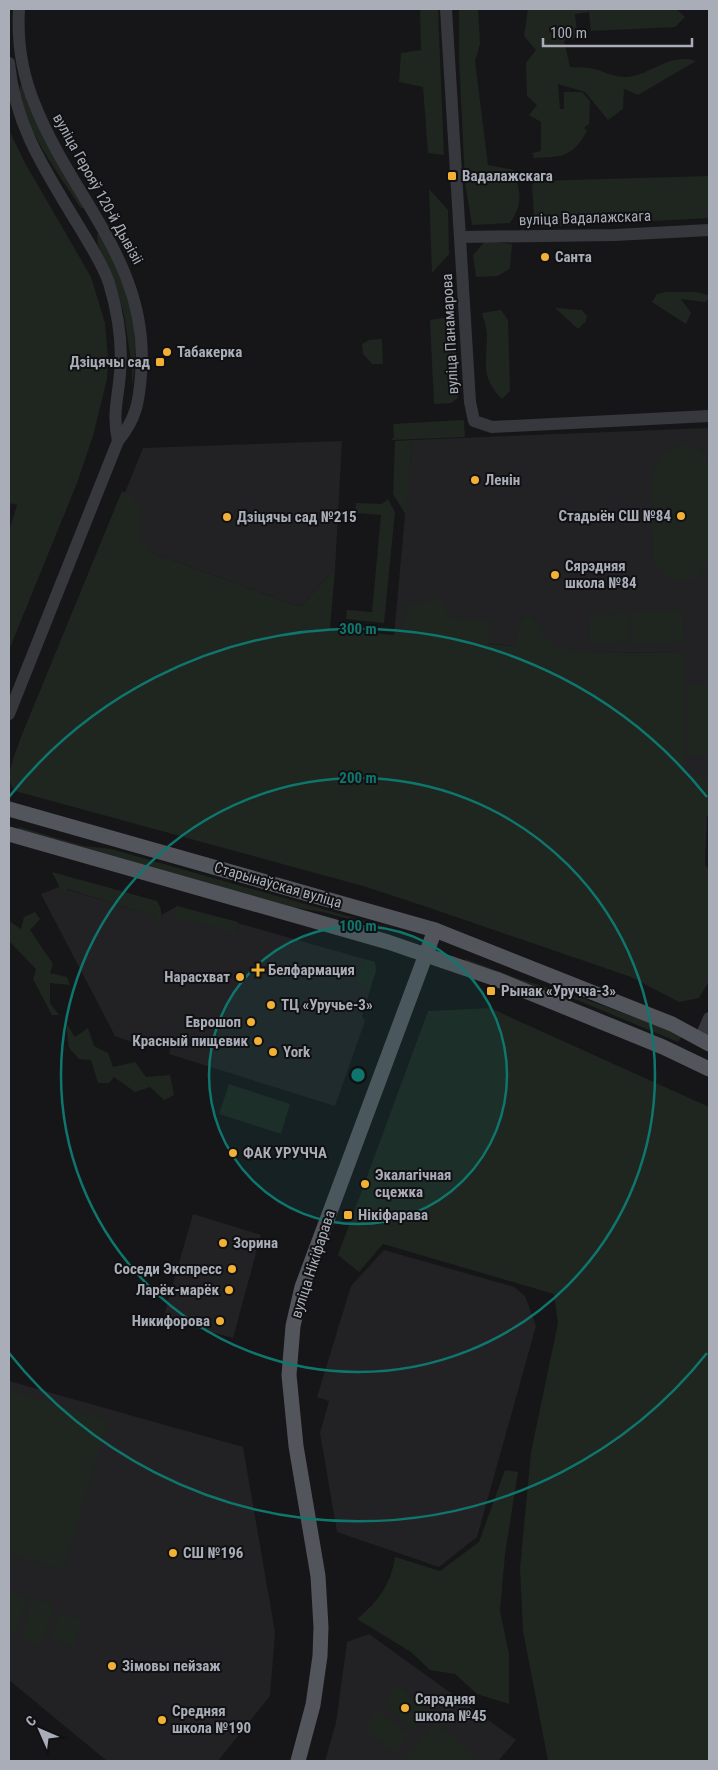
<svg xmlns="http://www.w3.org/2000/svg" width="718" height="1770" viewBox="0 0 718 1770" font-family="'Roboto Condensed',sans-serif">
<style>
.built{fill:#222225}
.green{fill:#1e261f}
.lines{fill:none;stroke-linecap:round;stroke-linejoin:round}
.minor{stroke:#37383d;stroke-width:12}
.major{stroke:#53555c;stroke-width:15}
.ring{fill:none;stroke:#0f766e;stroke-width:2.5}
.poi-dot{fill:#f2b134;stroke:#111113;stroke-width:2}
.labels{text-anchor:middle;stroke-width:4;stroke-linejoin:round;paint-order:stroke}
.poi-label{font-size:15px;font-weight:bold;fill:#a8adb8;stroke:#111113;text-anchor:start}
.street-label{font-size:15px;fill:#a8adb8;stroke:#111113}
.centre{fill:#0f766e;stroke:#111113;stroke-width:2.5}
.ring-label{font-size:15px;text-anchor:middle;font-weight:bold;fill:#0f766e;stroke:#111113;stroke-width:4;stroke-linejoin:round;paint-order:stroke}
</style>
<rect width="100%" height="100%" fill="#161618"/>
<g class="built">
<polygon points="709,428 709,777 684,777 684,653 582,652 394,635 412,440"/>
<polygon points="342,441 335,569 300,607 153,553 109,532 143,448"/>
<polygon points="59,887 158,917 177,906 375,962 376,971 362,1016 365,1021 335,1106 169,1054 171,1046 145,1038 142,1046 115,1036 41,894"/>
<polygon points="193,1214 261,1235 233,1338 163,1319"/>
<polygon points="384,1250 514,1287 525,1296 536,1326 477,1537 439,1567 337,1532 320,1433 329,1401 317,1397 351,1286"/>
<polygon points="9,1381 243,1447 275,1632 270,1696 218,1761 107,1761 9,1680"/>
<polygon points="369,1634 516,1740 498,1761 325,1761 336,1723 347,1642"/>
</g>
<g class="green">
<polygon points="420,9 438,9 444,155 428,153 423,87 399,82 401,53 421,50"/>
<path d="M459,9H478L480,44L475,61L488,165L514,170C520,193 524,202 510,223L472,225L465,182L459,57Z"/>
<path d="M528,9H676L685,17L675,27L591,31L589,12L575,14L577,31L574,38L564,41L570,67C576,68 584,67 590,68C602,70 614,78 628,77C649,75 672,52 696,61L638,95L624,89L623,109L608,120L585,92L558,84L560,109H564V92H582L590,101L589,124L584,128L587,131C571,159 562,156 534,158L532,153L541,151V122L529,115L537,105L527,96L526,63L536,50L524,36Z"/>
<path d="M21,84L45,142L85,208H81C66,184 10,110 21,84Z"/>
<polygon points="9,130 25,163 91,277 105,323 108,358 107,379 93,436 77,483 9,650 9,531 17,505 9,503"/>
<polygon points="709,176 709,218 541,227 534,218 532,185 536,181"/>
<polygon points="429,189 448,210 449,254 432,273"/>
<path d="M100,233C109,253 122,274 128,296C139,336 136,377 126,417L132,387V366L124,315L114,280L98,245L97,234Z"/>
<polygon points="485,241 512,244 510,269 497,276 476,277 473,255"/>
<polygon points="666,292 696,292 708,295 709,299 705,302 681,299 691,313 686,324 652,302 657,294"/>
<polygon points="555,308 582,310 587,316 586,321 578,329"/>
<path d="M501,310L508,320L510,391L502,399C481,378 486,364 487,336C487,329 484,320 482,313Z"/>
<polygon points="448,317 455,327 458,398 451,403 434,404 430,320"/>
<polygon points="382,339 383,364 372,364 363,354 362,344 369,340"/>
<polygon points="464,420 465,437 391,440 394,437 393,424"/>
<polygon points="412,440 406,515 393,494 395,441"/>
<path d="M679,445C695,445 703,449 709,465V564L697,577L682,582L666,577L653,560L652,471L664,452Z"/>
<path d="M122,491C147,502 141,518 141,541L153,553L300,607L335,569L330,629L394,635L402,629L409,604L441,600L451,618L490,621L489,644L514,646L522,620L530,616L555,646L582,652L684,653V776L709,777V816H707L705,865L709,870V981L699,998L679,1002L631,977L421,905L363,886L15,791C2,777 16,754 21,737Z"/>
<polygon points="388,499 395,512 384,623 346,619 347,610 372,612 381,515 355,513 356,503 382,504"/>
<polygon points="682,610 683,642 632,644 631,612"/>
<polygon points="628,613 629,642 590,644 589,615"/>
<rect x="688" y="685" width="21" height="70"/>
<polygon points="19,827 84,846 111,849 386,927 385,929 323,912 291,907 18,830"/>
<path d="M52,872L157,901C163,911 162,916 158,926H155L157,917L67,889L64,896Z"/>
<polygon points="9,892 9,921 21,929 24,917 35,912 40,919 30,930 53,964 50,973 67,977 70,985 50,983 50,1003 59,1015 52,1015 33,979 36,969 10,942"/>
<polygon points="177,906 238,922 235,934 184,918 180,921 173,919"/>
<polygon points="364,959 375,962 376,971 370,988 361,985 357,980"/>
<polygon points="466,959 519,979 585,999 683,1035 678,1042 577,1000 518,982 465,961"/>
<polygon points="490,1008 709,1107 709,1761 548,1761 523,1631 520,1569 531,1452 558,1323 554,1294 383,1244 359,1272 338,1255 428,1011"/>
<polygon points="66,1023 75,1037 88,1028 94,1046 108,1053 113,1067 135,1062 146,1077 170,1075 174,1095 164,1100 150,1087 135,1092 114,1077 109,1083 98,1083 91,1060 79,1059 69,1048"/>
<polygon points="229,1084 290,1104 281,1134 219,1114"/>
<polygon points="13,1391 108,1421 63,1570 9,1553 9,1406"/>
<path d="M505,1470L518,1472L505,1554L500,1611L509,1654V1704L477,1694L455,1674L430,1670L411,1652L357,1619C378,1602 391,1584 395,1557L440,1571L479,1542Z"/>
<polygon points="9,1592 27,1598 16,1633 9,1631"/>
<polygon points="33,1598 54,1605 42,1645 21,1638"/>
<polygon points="60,1612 82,1619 74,1647 52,1640"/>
<polygon points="398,1686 429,1712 414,1730 383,1703"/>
<polygon points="378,1710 409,1735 395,1753 363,1728"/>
<polygon points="435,1723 474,1755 469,1761 403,1761"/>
</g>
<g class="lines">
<g class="minor">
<polyline points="446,9 470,402 474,421 492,427 709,416"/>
<path d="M9,63C15,126 45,170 77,223C88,242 102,262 109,283C118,313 123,342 120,373C118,400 112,413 118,441"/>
<polyline points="461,237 615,235 709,230"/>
<path d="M9,714L118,441C136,419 139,402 141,375C151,265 72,199 35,105C22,74 17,42 19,9"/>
<polyline points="700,1039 709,1018"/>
</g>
<g class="major">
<polyline points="9,809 435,930 672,1024 709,1044"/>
<polyline points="9,834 388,942 496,979 663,1047 709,1069"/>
<polyline points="298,1761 313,1705 320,1656 321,1627 318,1576 296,1446 289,1375 293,1326 302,1287 435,930"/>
</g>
</g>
<circle cx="358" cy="1075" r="149" fill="#0f766e" fill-opacity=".12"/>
<g class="ring">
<circle cx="358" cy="1075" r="149"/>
<circle cx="358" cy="1075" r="297"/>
<path d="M707 1353A446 446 0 0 1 9 1353M9 797A446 446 0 0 1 707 797"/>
</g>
<g class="poi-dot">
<rect x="447" y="171" width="10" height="10" rx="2.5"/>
<circle cx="545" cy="257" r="5"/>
<circle cx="167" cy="352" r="5"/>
<rect x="155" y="357" width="10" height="10" rx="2.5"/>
<circle cx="475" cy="480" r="5"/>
<circle cx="681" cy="516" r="5"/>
<circle cx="227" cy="517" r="5"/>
<circle cx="555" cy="575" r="5"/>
<path d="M255.5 962.5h5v5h5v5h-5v5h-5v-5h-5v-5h5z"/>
<circle cx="240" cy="977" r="5"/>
<rect x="486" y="986" width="10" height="10" rx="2.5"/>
<circle cx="271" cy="1005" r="5"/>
<circle cx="251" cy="1022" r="5"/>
<circle cx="258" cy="1041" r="5"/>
<circle cx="273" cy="1052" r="5"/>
<circle cx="233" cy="1153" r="5"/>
<circle cx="365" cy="1184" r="5"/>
<rect x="343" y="1210" width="10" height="10" rx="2.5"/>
<circle cx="223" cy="1243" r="5"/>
<circle cx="232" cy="1269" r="5"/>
<circle cx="229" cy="1290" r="5"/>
<circle cx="220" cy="1321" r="5"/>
<circle cx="173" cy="1553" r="5"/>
<circle cx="112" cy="1666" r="5"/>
<circle cx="405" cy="1708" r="5"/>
<circle cx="162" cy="1720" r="5"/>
</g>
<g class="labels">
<g class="poi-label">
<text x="462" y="181">Вадалажскага</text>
<text x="555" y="262">Санта</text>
<text x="177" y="357">Табакерка</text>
<text x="150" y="367" text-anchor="end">Дзіцячы сад</text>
<text x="485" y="485">Ленін</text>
<text x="671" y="521" text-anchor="end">Стадыён СШ №84</text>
<text x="237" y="522">Дзіцячы сад №215</text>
<text x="565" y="571">Сярэдняя<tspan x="565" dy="17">школа №84</tspan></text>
<text x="268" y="975">Белфармация</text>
<text x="230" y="982" text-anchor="end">Нарасхват</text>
<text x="501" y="996">Рынак «Уручча-3»</text>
<text x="281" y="1010">ТЦ «Уручье-3»</text>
<text x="241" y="1027" text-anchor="end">Еврошоп</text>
<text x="248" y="1046" text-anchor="end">Красный пищевик</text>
<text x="283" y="1057">York</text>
<text x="243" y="1158">ФАК УРУЧЧА</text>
<text x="375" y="1180">Экалагічная<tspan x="375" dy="17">сцежка</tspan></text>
<text x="358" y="1220">Нікіфарава</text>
<text x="233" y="1248">Зорина</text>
<text x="222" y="1274" text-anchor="end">Соседи Экспресс</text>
<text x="219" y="1295" text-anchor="end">Ларёк-марёк</text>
<text x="210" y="1326" text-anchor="end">Никифорова</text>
<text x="183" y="1558">СШ №196</text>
<text x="122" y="1671">Зімовы пейзаж</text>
<text x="415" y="1704">Сярэдняя<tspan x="415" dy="17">школа №45</tspan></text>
<text x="172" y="1716">Средняя<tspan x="172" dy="17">школа №190</tspan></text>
</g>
<g class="street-label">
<text transform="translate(98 189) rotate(61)" y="5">вуліца Герояў 120-й Дывізіі</text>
<text transform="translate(585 218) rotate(-2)" y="5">вуліца Вадалажскага</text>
<text transform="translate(450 334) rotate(-93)" y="5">вуліца Панамарова</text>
<text transform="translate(278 885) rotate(16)" y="5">Старынаўская вуліца</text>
<text transform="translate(313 1264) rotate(-72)" y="5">вуліца Нікіфарава</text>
</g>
</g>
<circle cx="358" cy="1075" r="8" class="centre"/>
<g class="ring-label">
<text x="358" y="634">300 m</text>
<text x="358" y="783">200 m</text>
<text x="358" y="931">100 m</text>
</g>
<rect width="718" height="1770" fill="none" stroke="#a8adb8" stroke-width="20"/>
<g transform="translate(40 1730) rotate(315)" stroke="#111113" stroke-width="4" paint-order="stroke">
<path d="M0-4L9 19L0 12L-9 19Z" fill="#a8adb8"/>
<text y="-8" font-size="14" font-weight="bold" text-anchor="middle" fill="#a8adb8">С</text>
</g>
<path d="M543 38v8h149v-8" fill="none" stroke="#a8adb8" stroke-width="2.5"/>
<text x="550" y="38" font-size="15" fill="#a8adb8" stroke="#111113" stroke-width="4" paint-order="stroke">100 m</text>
</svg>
